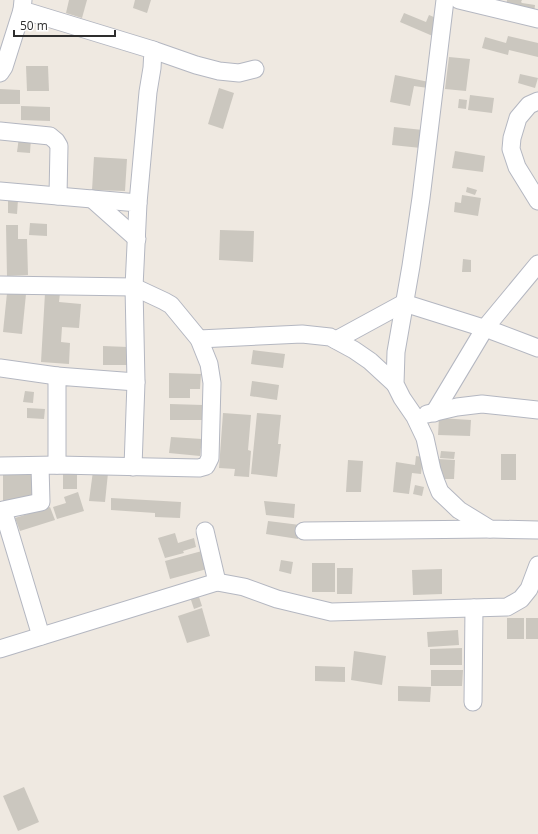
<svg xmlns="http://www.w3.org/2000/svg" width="538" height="834" viewBox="0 0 538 834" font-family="'Open Sans',sans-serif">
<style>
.building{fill:#cbc7bf}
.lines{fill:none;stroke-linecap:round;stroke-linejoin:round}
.minor-casing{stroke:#b4b7c1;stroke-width:19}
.minor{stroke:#fff;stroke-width:17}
</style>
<rect width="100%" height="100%" fill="#efe9e1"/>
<g class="building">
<polygon points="69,0 87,0 82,18 66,13"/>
<polygon points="135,0 151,0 147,13 133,8"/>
<polygon points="507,0 522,0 521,2 522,3 535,5 534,14 506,7"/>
<polygon points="404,13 426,22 429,15 441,20 435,37 400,22"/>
<polygon points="508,36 538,43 538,57 509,50 508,55 482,48 485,37 506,43"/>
<polygon points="449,57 470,59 466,91 445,89"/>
<polygon points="26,66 48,66 49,91 27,91"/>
<polygon points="520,74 538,78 535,88 518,83"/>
<polygon points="395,75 429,82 428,88 414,86 410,106 390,102"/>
<polygon points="219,88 234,93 223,129 208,124"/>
<polygon points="0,89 20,90 20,104 0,104"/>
<polygon points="470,95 494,98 492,113 468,110"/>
<polygon points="459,99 467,100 466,109 458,108"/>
<polygon points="21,106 50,107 50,121 21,120"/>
<polygon points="394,127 423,130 421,148 392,145"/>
<polygon points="19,137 31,138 30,153 17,152"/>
<polygon points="455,151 485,156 483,172 452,168"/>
<polygon points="94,157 127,159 125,191 92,190"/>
<polygon points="467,187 477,190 475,195 466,192"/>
<polygon points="462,195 481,198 478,216 454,212 455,202 461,203"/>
<polygon points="8,199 18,200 17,214 8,213"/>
<polygon points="30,223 47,224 47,236 29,235"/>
<polygon points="6,225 18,225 18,239 27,239 28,275 7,276"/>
<polygon points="220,230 254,231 253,262 219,260"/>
<polygon points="463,259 471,260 471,272 462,272"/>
<polygon points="7,293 26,294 22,334 3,332"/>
<polygon points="45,293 60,293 59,302 81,304 79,328 62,327 61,342 70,343 69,364 41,362"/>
<polygon points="103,346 128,347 128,365 103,365"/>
<polygon points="253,350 285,354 283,368 251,364"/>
<polygon points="169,373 201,374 200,389 190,389 190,398 169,398"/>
<polygon points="252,381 279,385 277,400 250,396"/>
<polygon points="25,391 34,392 33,403 23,402"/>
<polygon points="170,404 203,405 203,420 170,420"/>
<polygon points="27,408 45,409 44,419 27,418"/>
<polygon points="223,413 251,415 248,450 251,451 249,477 234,476 235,469 219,468"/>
<polygon points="257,413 281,415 278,444 281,444 277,477 251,474"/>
<polygon points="439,418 471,420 470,436 438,435"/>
<polygon points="171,437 202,439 200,456 169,453"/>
<polygon points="441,451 455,452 454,459 440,458"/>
<rect x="501" y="454" width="15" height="26"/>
<polygon points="416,456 423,457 421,474 412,473 409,494 393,492 396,462 415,465"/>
<polygon points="438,459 455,460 454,479 437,479"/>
<polygon points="348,460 363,461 361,492 346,492"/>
<rect x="63" y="469" width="14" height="20"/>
<rect x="3" y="470" width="30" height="31"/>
<polygon points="93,471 108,473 105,502 89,501"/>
<polygon points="415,485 424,487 422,496 413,494"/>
<polygon points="78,492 84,511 57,519 53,507 66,503 64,497"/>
<polygon points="111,498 181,502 180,518 155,517 155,513 111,510"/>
<polygon points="264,501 295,504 294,518 266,515"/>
<polygon points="50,507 55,520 20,531 15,518"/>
<polygon points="268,521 300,525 298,539 266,534"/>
<polygon points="175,533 178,543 194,538 196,547 183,551 184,553 165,558 158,538"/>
<polygon points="202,551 207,569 170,579 165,561"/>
<polygon points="281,560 293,562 291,574 279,571"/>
<rect x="312" y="563" width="23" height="29"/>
<polygon points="337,568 353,568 352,594 337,594"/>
<polygon points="442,569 442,594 413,595 412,570"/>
<polygon points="198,594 202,606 194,609 190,597"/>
<polygon points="202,608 210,636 187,643 178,616"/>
<rect x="507" y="618" width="17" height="21"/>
<rect x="526" y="618" width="12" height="21"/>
<polygon points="458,630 459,645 428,647 427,632"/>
<polygon points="462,648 462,665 430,665 430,649"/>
<polygon points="354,651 386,656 382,685 351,680"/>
<polygon points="315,666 345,667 345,682 315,681"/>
<polygon points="431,670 463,670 462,686 431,686"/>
<polygon points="398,686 431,687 430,702 398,701"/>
<polygon points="24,787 39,822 18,831 3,796"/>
</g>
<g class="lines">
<defs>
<g id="minor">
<polyline points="23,0 22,10 153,50 152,68 148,92 138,203"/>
<polyline points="445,0 421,198 411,266 396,352 395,384 402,398 415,417 425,438 432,470 436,482 440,492 459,510 490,529 538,530"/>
<polyline points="459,0 538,19"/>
<polyline points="153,50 196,65 219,71 239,73 255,69"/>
<polyline points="0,73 4,67 22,10"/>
<polyline points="538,101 529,105 518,118 512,138 511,149 517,167 538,201"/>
<polyline points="0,131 50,136 56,141 59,146 58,196"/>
<polyline points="0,191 138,203 134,287 136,382 133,467"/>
<polyline points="92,199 137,239"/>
<polyline points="0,285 134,287 164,301 171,305 199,339 209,364 212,383 210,458 206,466 199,468 57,465 0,466"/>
<polyline points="199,339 302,334 330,337 354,350 370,361 395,384"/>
<polyline points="336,340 404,303 493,331 538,348"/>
<polyline points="0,368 57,376"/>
<polyline points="434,413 485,328 538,264"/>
<polyline points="427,414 457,407 482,404 538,410"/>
<polyline points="57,465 57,376 136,382"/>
<polyline points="40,466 41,502 3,510 41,636"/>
<polyline points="205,531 217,582"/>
<polyline points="304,531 490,529"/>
<polyline points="0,649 217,582 244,587 277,599 331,612 507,607 521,599 529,589 538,565"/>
<polyline points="473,702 474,608"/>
</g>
</defs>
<use href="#minor" class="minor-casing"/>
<use href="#minor" class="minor"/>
</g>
<path d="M14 30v6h101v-6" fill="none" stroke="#2e2e2e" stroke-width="2"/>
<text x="20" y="30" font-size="12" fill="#2e2e2e" stroke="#ffffff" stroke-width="3" paint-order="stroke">50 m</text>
</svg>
